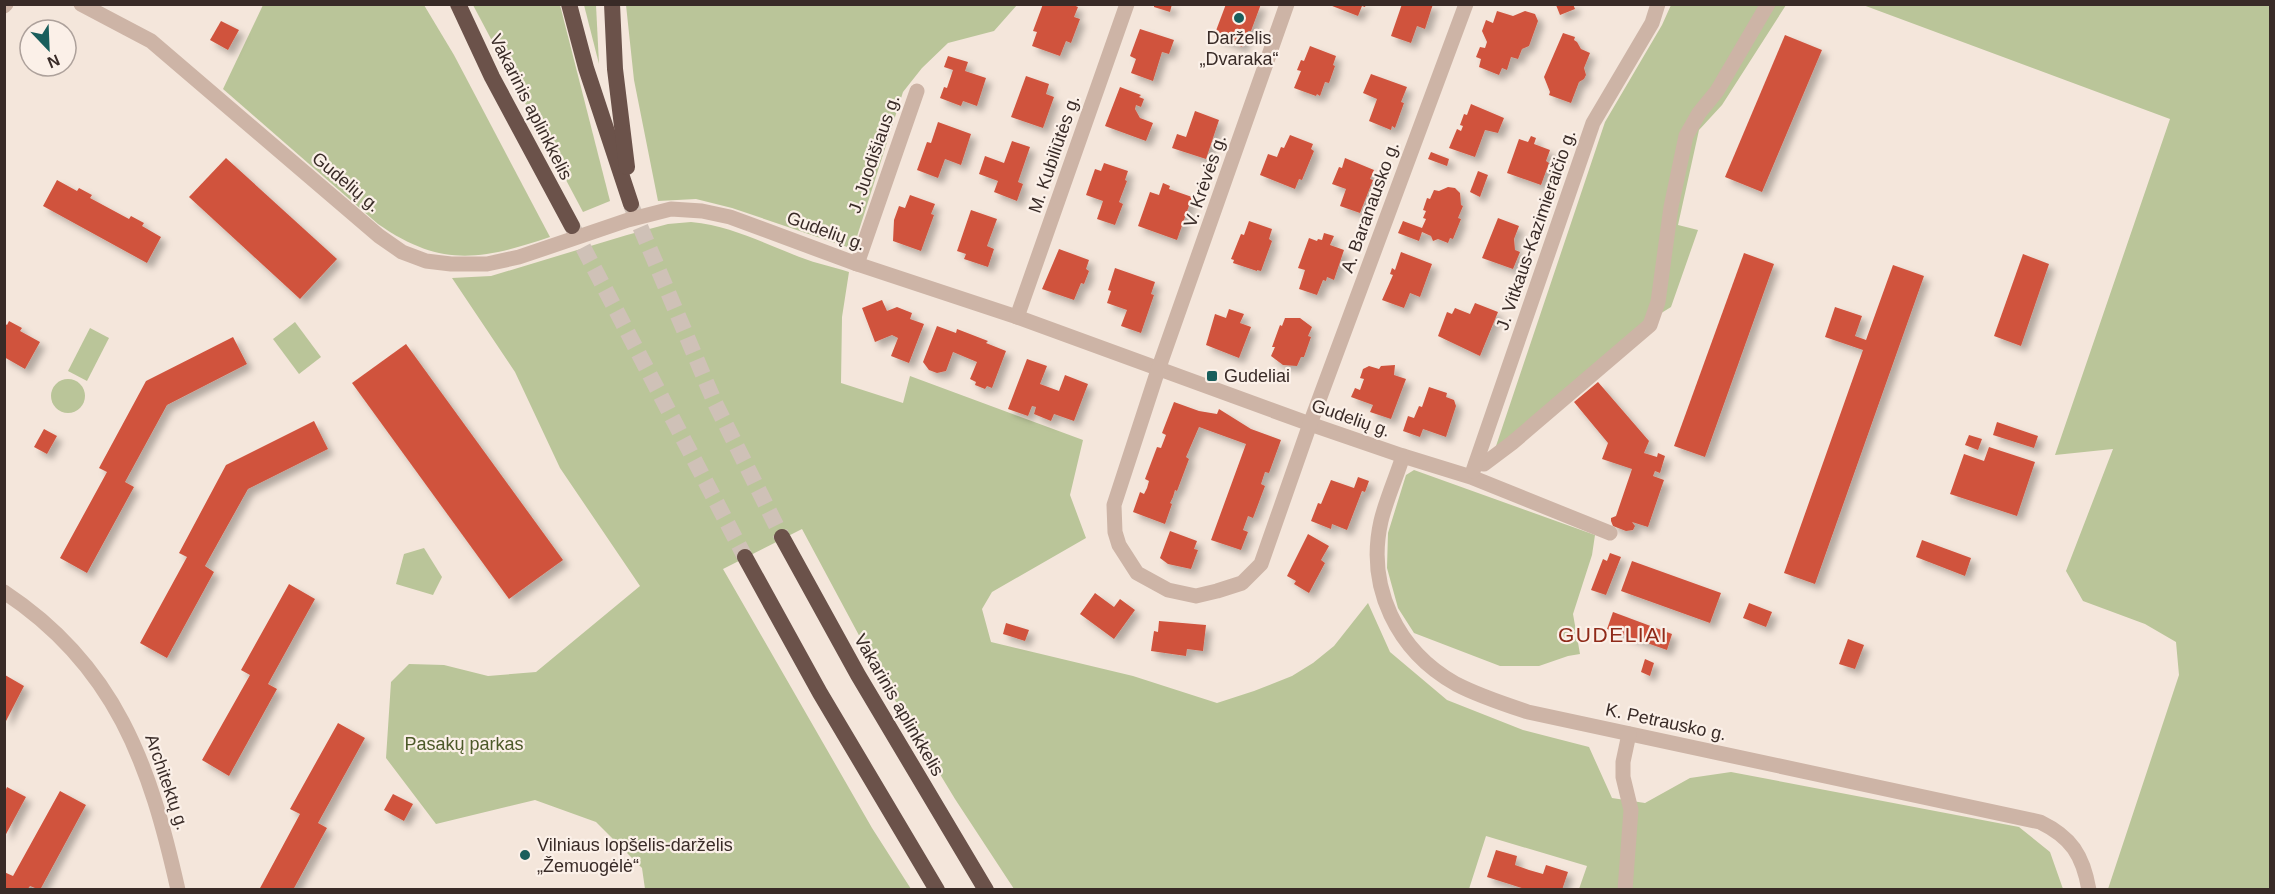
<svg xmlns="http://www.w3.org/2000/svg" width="2275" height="894" viewBox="0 0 2275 894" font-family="Arial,sans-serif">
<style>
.green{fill:#bac599}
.building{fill:#d0533d;filter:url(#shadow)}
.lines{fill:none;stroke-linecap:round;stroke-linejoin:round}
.trunk-tunnel{stroke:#cfc1b7;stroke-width:16;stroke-dasharray:16 8;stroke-linecap:butt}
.minor{stroke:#cdb4a6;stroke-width:15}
.tertiary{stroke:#cdb4a6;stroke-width:15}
.trunk{stroke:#6b524a;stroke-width:16}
.poi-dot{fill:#195e5c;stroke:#fbf0e8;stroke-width:2}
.labels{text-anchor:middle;stroke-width:4.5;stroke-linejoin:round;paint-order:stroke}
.poi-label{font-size:18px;fill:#392b27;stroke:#fbf0e8;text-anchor:start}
.street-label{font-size:18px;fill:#392b27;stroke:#fbf0e8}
.park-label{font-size:18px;fill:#4c5929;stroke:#fbf0e8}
.quarter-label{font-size:21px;letter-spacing:1.5px;fill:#8f2a19;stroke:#fbf0e8}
</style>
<defs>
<filter id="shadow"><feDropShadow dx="5.5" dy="5.5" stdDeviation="3" flood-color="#0004"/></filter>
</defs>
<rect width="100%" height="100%" fill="#f4e6db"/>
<g class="green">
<path d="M263,5H424L454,55L550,237C481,260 441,268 378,224L223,89Z"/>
<polygon points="473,5 560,5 610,201 583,212"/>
<polygon points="584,5 596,5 599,64"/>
<polygon points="626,5 626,4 1017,5 994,31 948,43 922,68 903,92 853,249 732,208 696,199 658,201 634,80"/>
<polygon points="1671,5 1786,5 1722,105 1699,130 1678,225 1698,230 1671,307 1642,325 1495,449 1605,122 1662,25"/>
<polygon points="1863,5 2270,5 2270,889 2108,889 2179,675 2176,642 2145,624 2083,601 2066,571 2113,449 2055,455 2170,119"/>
<path d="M691,222C730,226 756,240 792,254C810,262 830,266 849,272L842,317L841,383L903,403L910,376L1083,440L1070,495L1086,538L992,592L982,609L991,642L1133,676L1217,703L1254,691L1292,676L1313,663L1334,646L1368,603L1390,652L1447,700L1523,730L1589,747L1612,798L1645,803L1690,778L1731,772L2019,827L2050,852L2063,889H1579L1587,866L1486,836L1469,889H1014L955,799L884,682L802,529L723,569L872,828L911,889H645L642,868L596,822L535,800L436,824L386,758L391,682L409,664L444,665L488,676L536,672L640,586L560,468L515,372L452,278L491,276L627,235L668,224Z"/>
<polygon points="295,322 321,357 299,374 273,339"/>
<polygon points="90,328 109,338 87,381 68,371"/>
<circle cx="68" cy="396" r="17"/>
<polygon points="1414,470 1595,535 1592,555 1573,614 1580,654 1568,656 1539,666 1500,666 1414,633 1398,608 1387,568 1388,533 1406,475"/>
<polygon points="424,548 442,577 433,595 396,584 404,554"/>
</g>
<g class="building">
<polygon points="1043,4 1071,4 1078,7 1074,17 1080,19 1071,43 1066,41 1060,56 1032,46 1037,32 1033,31"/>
<polygon points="1154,4 1172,4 1170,12 1154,7"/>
<polygon points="1226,4 1261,4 1251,31 1248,31 1242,47 1214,36"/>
<polygon points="1327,4 1366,4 1365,7 1362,6 1358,16"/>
<polygon points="1402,4 1433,4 1425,29 1417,26 1411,43 1391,36"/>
<polygon points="1557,4 1573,4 1575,9 1560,15 1556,5"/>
<polygon points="1497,11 1513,16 1525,11 1535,14 1538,21 1529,46 1522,49 1518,59 1511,57 1507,70 1502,68 1499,75 1479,67 1481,59 1476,57 1480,47 1485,48 1487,42 1482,31 1486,20 1493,23"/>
<polygon points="221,21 239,30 228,50 210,40"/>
<polygon points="1140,29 1174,40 1169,54 1162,52 1153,81 1131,73 1136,59 1130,56"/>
<polygon points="1563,33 1575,37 1574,40 1577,42 1581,49 1590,53 1584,68 1586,75 1584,79 1579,82 1571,103 1549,95 1550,92 1544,77"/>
<polygon points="1785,35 1822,50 1762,192 1725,177"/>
<polygon points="1310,46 1336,56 1333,65 1335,66 1329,83 1325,82 1320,96 1317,94 1316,96 1294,88 1301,71 1297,70 1301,60 1304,61"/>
<polygon points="948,56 968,62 965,71 986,78 977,106 963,101 961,106 940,98 944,87 947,88 953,70 944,67"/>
<polygon points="1371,74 1407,87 1401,102 1404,103 1395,128 1392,126 1391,130 1369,121 1377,99 1363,93"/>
<polygon points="1026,76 1049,84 1046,94 1054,97 1043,128 1011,117"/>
<polygon points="1120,87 1141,95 1139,97 1144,99 1141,107 1136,105 1135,109 1140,118 1153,123 1146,141 1105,126"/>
<polygon points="1471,104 1504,118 1498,133 1485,130 1475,157 1449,148 1457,129 1461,131 1463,126 1460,125 1464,114 1467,115"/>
<polygon points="1195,111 1219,120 1206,159 1172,148 1177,134 1186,137"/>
<polygon points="938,122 971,134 961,165 945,159 938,178 917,170 927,142 931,143"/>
<polygon points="1290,135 1313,144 1311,149 1314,151 1302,180 1299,179 1295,189 1260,175 1268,154 1277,157 1281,147 1284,148"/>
<polygon points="1531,136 1536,138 1534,144 1550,150 1546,161 1549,163 1541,185 1507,173 1519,139 1528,142"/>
<polygon points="1012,141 1030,147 1018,182 1023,184 1017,201 994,192 998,181 979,174 985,156 1004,163"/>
<polygon points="1431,152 1449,159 1447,166 1428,159"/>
<polygon points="226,158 337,259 300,299 189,197"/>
<polygon points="1345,158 1374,170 1370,179 1373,180 1360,213 1340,206 1346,189 1332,184 1339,167 1342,168"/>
<polygon points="1104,163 1128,171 1125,180 1127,181 1119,202 1123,204 1115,225 1097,219 1103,201 1086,195 1095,169 1101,171"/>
<polygon points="1478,171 1488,175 1480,197 1470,192"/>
<polygon points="57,180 77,191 79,188 92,195 90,198 129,219 131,216 144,223 142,226 161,237 147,263 43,206"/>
<polygon points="1163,183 1170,186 1169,189 1192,197 1177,240 1138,226 1150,192 1159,195"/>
<polygon points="1448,187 1455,188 1460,193 1461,205 1463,206 1458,218 1461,219 1453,239 1450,238 1448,243 1438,239 1433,241 1431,236 1422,232 1419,241 1398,233 1403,221 1422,228 1426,219 1423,218 1426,211 1423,210 1427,198 1430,199 1434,190 1439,191"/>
<polygon points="910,195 935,204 931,214 934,215 921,251 893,241 894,220 899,206 905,208"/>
<polygon points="971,210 997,219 987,246 994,249 988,267 964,259 966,254 957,251"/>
<polygon points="1498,218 1519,226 1514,239 1515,250 1520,252 1513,269 1482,258"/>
<polygon points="1249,221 1272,229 1269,239 1272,241 1261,271 1257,270 1257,271 1233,263 1234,260 1231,259 1241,234 1244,235"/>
<polygon points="1324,233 1334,236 1330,245 1344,250 1334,280 1327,277 1326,281 1323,280 1317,295 1299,289 1305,270 1298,268 1309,238 1317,241 1318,239 1322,240"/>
<polygon points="1059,249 1089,260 1086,269 1089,271 1084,284 1081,283 1074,300 1042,289"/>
<polygon points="1401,252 1432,264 1420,297 1410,293 1404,308 1382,300 1393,275 1390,274 1392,268 1395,270"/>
<polygon points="1744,253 1774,264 1705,457 1674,446"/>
<polygon points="2023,254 2049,264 2021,346 1994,336"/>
<polygon points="1893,265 1924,276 1815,584 1784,573 1863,350 1825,337 1835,307 1862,316 1855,336 1866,340"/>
<polygon points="1115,268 1155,282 1151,294 1154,295 1141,333 1121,326 1127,310 1107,303 1111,291 1108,290"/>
<polygon points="882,300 887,311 897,307 912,313 910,319 924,324 909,363 891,356 898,338 892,335 875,342 862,308"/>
<polygon points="1475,303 1498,312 1480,356 1438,336 1447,312 1452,314 1455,308 1470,314"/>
<polygon points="1229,309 1244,314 1240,323 1251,327 1239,358 1206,345 1215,314 1226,318"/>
<polygon points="1285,318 1300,318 1312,327 1308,336 1311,337 1304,357 1301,357 1297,366 1283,365 1271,356 1275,347 1272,347 1280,325 1282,326"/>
<polygon points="9,321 22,328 20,331 40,342 25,369 4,357 4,323 7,325"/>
<polygon points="937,326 956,333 957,329 988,341 986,343 1006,351 992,388 987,386 985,389 975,385 976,382 970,379 977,362 953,352 946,371 937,373 929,370 923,362"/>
<polygon points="233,337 247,364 167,405 125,482 134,487 87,573 60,558 107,472 99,468 146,381"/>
<polygon points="406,344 563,560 509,599 352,383"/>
<polygon points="1027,359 1047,366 1040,384 1059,391 1065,375 1088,384 1074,421 1054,414 1051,421 1034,414 1036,407 1032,406 1028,416 1008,409"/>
<polygon points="1395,365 1394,375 1406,379 1391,419 1370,412 1373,405 1351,397 1355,388 1360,390 1364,379 1360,378 1363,369 1369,366 1379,369 1381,366"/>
<polygon points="1598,382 1649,441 1644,453 1657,457 1658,453 1665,456 1660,473 1655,471 1653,476 1664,480 1648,527 1632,522 1635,526 1633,530 1626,531 1613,526 1611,521 1611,518 1616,516 1632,469 1602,459 1608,443 1574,402"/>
<polygon points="1429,387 1447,393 1446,397 1454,400 1456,406 1446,437 1423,429 1420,437 1403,431 1408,416 1414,418 1419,406 1422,407"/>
<polygon points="1174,402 1199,411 1217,414 1219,409 1251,429 1281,440 1269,473 1265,472 1261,484 1265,486 1253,518 1248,516 1243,530 1248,532 1241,550 1211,540 1246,444 1199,427 1186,457 1189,459 1177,491 1175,490 1173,497 1170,503 1172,504 1165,524 1133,512 1140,492 1144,494 1147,488 1149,481 1145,479 1157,447 1161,448 1166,435 1162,433"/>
<polygon points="314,421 328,449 248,489 205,566 214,572 167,658 140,643 187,557 179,553 226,465"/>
<polygon points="1997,422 2038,436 2034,448 1993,435"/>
<polygon points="44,429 57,436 47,454 34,447"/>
<polygon points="1969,435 1982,439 1978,450 1965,445"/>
<polygon points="1989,447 2035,462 2017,516 1950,494 1964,454 1984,461"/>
<polygon points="1358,477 1369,481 1365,492 1362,491 1347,530 1332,524 1331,529 1311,521 1318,503 1321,504 1331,480 1354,488"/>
<polygon points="1170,531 1197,541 1194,549 1198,550 1191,569 1168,564 1160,558"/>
<polygon points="1308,534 1329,546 1321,560 1325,563 1309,593 1294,584 1296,581 1287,576"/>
<polygon points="1922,540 1971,558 1965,576 1916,557"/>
<polygon points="1610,553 1621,557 1606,595 1591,590 1603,559 1607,561"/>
<polygon points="1632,561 1721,593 1710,623 1621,591"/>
<polygon points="289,584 315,599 268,684 277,689 229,776 202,760 250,675 241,670"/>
<polygon points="1095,593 1114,607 1120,599 1135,610 1114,639 1080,614"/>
<polygon points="1749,603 1772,612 1766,627 1743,618"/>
<polygon points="1613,612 1672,634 1667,650 1607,629"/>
<polygon points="1159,621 1206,625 1203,651 1187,649 1186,656 1151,651 1154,631 1158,632"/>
<polygon points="1006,623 1029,630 1025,641 1003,634"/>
<polygon points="1848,639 1864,645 1855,669 1839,664"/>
<polygon points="1645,659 1654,663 1650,676 1641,672"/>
<polygon points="5,675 24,686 5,723"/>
<polygon points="338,723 365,738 318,823 327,828 293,890 259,890 300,814 290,809"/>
<polygon points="7,787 26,797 5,836 5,792"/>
<polygon points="60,791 86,805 40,890 30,886 27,890 4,890 4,872 13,876"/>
<polygon points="393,794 413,804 404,821 384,810"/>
<polygon points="1496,850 1517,856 1515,865 1529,870 1543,874 1546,865 1568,872 1562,890 1528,890 1487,877"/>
</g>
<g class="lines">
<g class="trunk-tunnel">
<polyline points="631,205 715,403 782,537"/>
<polyline points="572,226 745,557"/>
</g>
<g class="minor">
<polyline points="81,4 151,41 379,236 402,252 426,261 451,264 487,264 519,257 628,220 671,209 702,211 730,217 857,264 1017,317 1310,424 1403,456 1471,477 1610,533"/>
<polyline points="1287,4 1158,370 1114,505 1115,532 1119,545 1137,573 1168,590 1196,596 1217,591 1242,583 1261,564 1310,424 1466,4"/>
<polyline points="4,6 6,4"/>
<polyline points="857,264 917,91"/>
<polyline points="1017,317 1127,4"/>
<path d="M1403,456C1396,478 1386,500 1381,521C1366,587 1397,651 1456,684C1479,696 1504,704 1528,712L2040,822C2071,837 2083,855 2089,890"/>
<polyline points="1476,463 1484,464 1512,443 1650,325 1658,302 1671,207 1686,136 1699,113 1717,91 1768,4"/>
<polyline points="1473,471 1593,123 1652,23 1658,4"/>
<polyline points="1625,890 1631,810 1623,777 1623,762 1629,734"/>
</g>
<path class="tertiary" d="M4,592C116,666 150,765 178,890"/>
<g class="trunk">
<polyline points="458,4 492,77 572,226"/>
<polyline points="569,4 586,68 631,204"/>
<polyline points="612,4 615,69 627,167"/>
<polyline points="782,537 858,675 986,890"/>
<polyline points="745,557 820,693 937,890"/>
</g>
</g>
<g class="poi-dot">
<circle cx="1239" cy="18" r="6"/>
<rect x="1206" y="370" width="12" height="12" rx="3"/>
<circle cx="525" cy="855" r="6"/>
</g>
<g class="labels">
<g class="poi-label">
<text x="1239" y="44" text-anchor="middle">Darželis<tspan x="1239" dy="21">„Dvaraka“</tspan></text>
<text x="1224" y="382">Gudeliai</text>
<text x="537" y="851">Vilniaus lopšelis-darželis<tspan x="537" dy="21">„Žemuogėlė“</tspan></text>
</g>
<g class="street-label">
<text transform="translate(531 107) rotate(63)" y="6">Vakarinis aplinkkelis</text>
<text transform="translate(874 154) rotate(-71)" y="6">J. Juodišiaus g.</text>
<text transform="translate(1054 154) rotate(-71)" y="6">M. Kubiliūtės g.</text>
<text transform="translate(1205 181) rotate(-71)" y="6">V. Krėvės g.</text>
<text transform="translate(346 182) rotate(40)" y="6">Gudelių g.</text>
<text transform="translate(1370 207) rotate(-70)" y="6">A. Baranausko g.</text>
<text transform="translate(1536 230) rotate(-71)" y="6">J. Vitkaus-Kazimieraičio g.</text>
<text transform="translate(826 231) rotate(20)" y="6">Gudelių g.</text>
<text transform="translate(1351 418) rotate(19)" y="6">Gudelių g.</text>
<text transform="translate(899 705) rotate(60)" y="6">Vakarinis aplinkkelis</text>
<text transform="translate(1666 722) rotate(12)" y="6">K. Petrausko g.</text>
<text transform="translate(167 782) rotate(71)" y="6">Architektų g.</text>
</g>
<g class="park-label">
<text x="464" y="750">Pasakų parkas</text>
</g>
<g class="quarter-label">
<text x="1613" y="642">GUDELIAI</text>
</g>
</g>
<rect width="2275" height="894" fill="none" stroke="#392b27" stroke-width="12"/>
<g transform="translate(48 48) rotate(157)"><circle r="28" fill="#fbf0e8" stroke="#ada19b" stroke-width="1.5"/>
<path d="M0-4.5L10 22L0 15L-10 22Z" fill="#195e5c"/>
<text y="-9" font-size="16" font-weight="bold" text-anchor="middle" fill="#392b27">N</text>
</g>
</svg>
